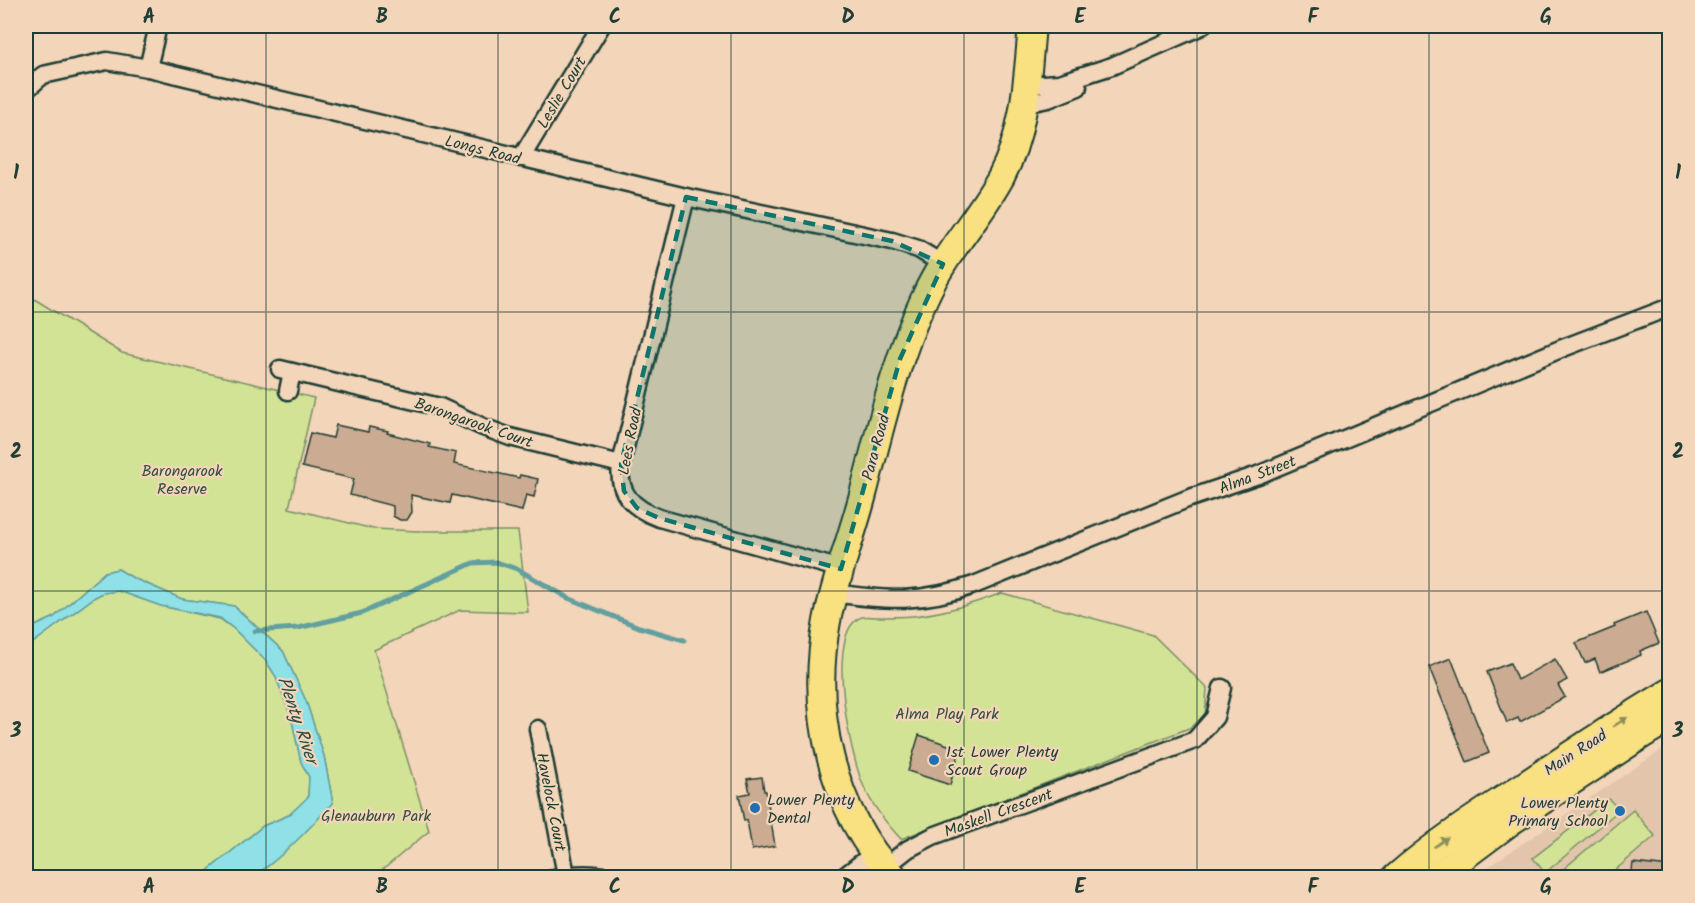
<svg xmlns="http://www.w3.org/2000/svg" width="1695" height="903" viewBox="0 0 1695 903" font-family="Kalam,sans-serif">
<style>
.built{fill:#e3c5ab}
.green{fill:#d3e396;stroke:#799065;stroke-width:1.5}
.water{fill:#8fe1e7;stroke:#629f9f;stroke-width:1.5}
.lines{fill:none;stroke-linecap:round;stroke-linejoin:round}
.stream{stroke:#629f9f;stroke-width:5}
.building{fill:#cbab91;stroke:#1f3d34;stroke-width:1.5}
.minor-casing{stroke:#1f3d34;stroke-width:21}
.primary-casing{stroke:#1f3d34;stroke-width:30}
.minor{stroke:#f3d5b9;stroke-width:16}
.primary{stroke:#f9e181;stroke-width:26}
.oneway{fill:#8c8f5a}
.marked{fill:#0f766e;fill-opacity:0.2;stroke:#0f766e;stroke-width:4.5;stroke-dasharray:12 8;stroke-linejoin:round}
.grid{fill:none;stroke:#1f3d34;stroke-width:1.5;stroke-opacity:0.55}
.poi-dot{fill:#1f6fb2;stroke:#f3d5b9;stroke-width:2}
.labels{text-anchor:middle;stroke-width:4.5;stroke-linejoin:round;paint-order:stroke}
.street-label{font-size:16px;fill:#1f3d34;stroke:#f3d5b9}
.park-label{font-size:16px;fill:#314e3e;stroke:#f3d5b9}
.poi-label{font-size:16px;fill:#1f3d34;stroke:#f3d5b9;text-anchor:start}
.water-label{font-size:18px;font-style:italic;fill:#2a4d46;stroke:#f3d5b9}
.neatline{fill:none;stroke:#1f3d34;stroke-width:2}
.grid-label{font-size:20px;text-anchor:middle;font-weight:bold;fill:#1f3d34}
</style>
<rect width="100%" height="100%" fill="#f3d5b9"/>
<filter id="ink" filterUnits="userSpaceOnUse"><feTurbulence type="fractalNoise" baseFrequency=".0167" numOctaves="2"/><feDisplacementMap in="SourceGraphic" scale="12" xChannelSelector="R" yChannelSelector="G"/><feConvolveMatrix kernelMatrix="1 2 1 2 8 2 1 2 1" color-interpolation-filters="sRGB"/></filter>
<g filter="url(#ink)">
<polygon class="built" points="1669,745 1669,877 1473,877"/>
<g class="green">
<path d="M26,294L122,353L314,398L289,508L373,529L417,531H518L528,612L460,610L374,650L429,831L374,877H248C282,856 306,832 333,803L324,756L306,701L283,651L234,606L182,599L133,578L118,569L105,572L53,618L26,630Z"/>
<polygon points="119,591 161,606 220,619 234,629 266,661 275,675 291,716 301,762 309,777 308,798 289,815 263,826 200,877 26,877 26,648 95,597 103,593"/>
<path d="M1002,593L1153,635L1207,688L1205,716L1189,728L901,839C886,823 873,807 864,787C851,760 823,629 862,617C866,616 872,617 876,617C888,617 901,617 913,616C944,613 973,604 1002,593Z"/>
<polygon points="1609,799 1619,810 1545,873 1533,858"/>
<polygon points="1633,810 1655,836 1607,877 1554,877"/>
</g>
<path class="water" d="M118,569L133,578L182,599L234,606L283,651L306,701L324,756L333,803C317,820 268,874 246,878C231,880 214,878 200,877L263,826L289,815L308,797L309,777L301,762L291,716L275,675L266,661L234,629L220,618L161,606L119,591L103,593L95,597L26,648V630L53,618L105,572Z"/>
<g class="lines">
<polyline class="stream" points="255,631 298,628 362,613 473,563 496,562 517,569 568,598 639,627 684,640"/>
</g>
<g class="building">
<polygon points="336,425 368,432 369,427 388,431 387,433 430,444 429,447 456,453 454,464 519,478 520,475 538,479 534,497 526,495 522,511 452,495 450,503 411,495 412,512 407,520 400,520 393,516 393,506 350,495 354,479 302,467 310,433 333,438"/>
<polygon points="1646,612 1659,643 1640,651 1641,655 1600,672 1595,659 1585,663 1576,643 1615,627 1614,625"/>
<polygon points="1451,658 1489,753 1467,762 1429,667"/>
<polygon points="1555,659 1567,680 1558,685 1565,697 1520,722 1518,718 1507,723 1487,672 1510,663 1517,680"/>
<polygon points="919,735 960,749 950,785 908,771"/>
<polygon points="762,777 764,791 766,791 775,846 752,850 747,820 744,821 739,795 750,793 747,779"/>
<polygon points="1633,863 1670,867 1670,878 1631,878"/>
</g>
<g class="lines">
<defs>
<g id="minor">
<polyline points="148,68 158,26"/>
<polyline points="1027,85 1059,83 1112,66 1202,26"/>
<polyline points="26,90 43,75 107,61 148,68 686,197 892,241 918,249 943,264"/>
<polyline points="1024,104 1048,99 1078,87"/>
<polyline points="521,158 601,26"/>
<path d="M686,197L621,464C617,494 633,508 659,518L841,569"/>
<polyline points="280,369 440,407 483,427 510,437 621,464"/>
<polyline points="288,391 292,372"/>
<path d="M834,593C888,601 922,603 974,585L1187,499L1258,475L1563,348L1670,307"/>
<polyline points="538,729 566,875"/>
<polyline points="885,867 908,849 933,836 1195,740 1215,717 1222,688"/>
<path d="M554,878C575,873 593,873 615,878"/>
<polyline points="842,878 874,853"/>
</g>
<g id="primary">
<path d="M895,878C831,810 810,711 827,621C835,580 851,539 862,498C880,430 895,361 925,297C944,254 978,219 1001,177C1026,130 1027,77 1032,26"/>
<path d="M1395,878C1434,844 1479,815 1522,787C1571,754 1619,722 1670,692"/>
<polyline points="1435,878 1510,822 1642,735 1670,718"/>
</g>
</defs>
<use href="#minor" class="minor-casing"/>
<use href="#primary" class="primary-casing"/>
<use href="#minor" class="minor"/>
<use href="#primary" class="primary"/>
</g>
<defs><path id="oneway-solid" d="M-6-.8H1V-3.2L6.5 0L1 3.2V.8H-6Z" transform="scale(1.5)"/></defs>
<g class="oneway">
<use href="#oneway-solid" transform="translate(1620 722) rotate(-33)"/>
<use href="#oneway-solid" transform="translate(1441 842) rotate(-35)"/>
</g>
</g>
<path class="marked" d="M686,197L892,241L943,264L900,359L841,569L659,518L637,508L624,491L621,464Z"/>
<path class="grid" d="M266,26V878M498,26V878M731,26V878M964,26V878M1197,26V878M1429,26V878M26,312H1670M26,591H1670"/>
<g class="poi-dot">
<circle cx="934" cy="760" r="6"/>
<circle cx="755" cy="808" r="6"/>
<circle cx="1620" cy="811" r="6"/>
</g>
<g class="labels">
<g class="street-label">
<text transform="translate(561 92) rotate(-59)" y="6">Leslie Court</text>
<text transform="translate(483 149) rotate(14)" y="6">Longs Road</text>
<text transform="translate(474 422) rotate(19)" y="6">Barongarook Court</text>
<text transform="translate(629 441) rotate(-79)" y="6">Lees Road</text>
<text transform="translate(875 447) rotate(-75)" y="6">Para Road</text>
<text transform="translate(1257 474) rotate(-21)" y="6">Alma Street</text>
<text transform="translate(1575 752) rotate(-33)" y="6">Main Road</text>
<text transform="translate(552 802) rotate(79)" y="6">Havelock Court</text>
<text transform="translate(998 812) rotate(-20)" y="6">Maskell Crescent</text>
</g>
<g class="park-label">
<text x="182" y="476">Barongarook<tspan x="182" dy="18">Reserve</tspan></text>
<text x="947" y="719">Alma Play Park</text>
<text x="376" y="821">Glenauburn Park</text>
</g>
<g class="poi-label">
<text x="946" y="757">1st Lower Plenty<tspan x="946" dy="18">Scout Group</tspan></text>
<text x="767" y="805">Lower Plenty<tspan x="767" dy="18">Dental</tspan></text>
<text x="1608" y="808" text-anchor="end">Lower Plenty<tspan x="1608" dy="18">Primary School</tspan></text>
</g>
<g class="water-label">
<text transform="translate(298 720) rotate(71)" y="6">Plenty River</text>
</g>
</g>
<rect width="1695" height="903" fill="none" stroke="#f3d5b9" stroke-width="66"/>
<rect x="33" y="33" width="1629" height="837" class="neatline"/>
<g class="grid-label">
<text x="149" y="23">A</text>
<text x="382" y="23">B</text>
<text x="615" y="23">C</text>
<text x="848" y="23">D</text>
<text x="1080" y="23">E</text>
<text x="1313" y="23">F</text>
<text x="1546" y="23">G</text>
<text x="16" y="179">1</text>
<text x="1678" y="179">1</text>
<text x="16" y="458">2</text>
<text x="1678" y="458">2</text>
<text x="16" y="737">3</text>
<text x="1678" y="737">3</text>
<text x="149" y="893">A</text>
<text x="382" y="893">B</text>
<text x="615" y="893">C</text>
<text x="848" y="893">D</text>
<text x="1080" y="893">E</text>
<text x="1313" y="893">F</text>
<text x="1546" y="893">G</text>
</g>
</svg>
